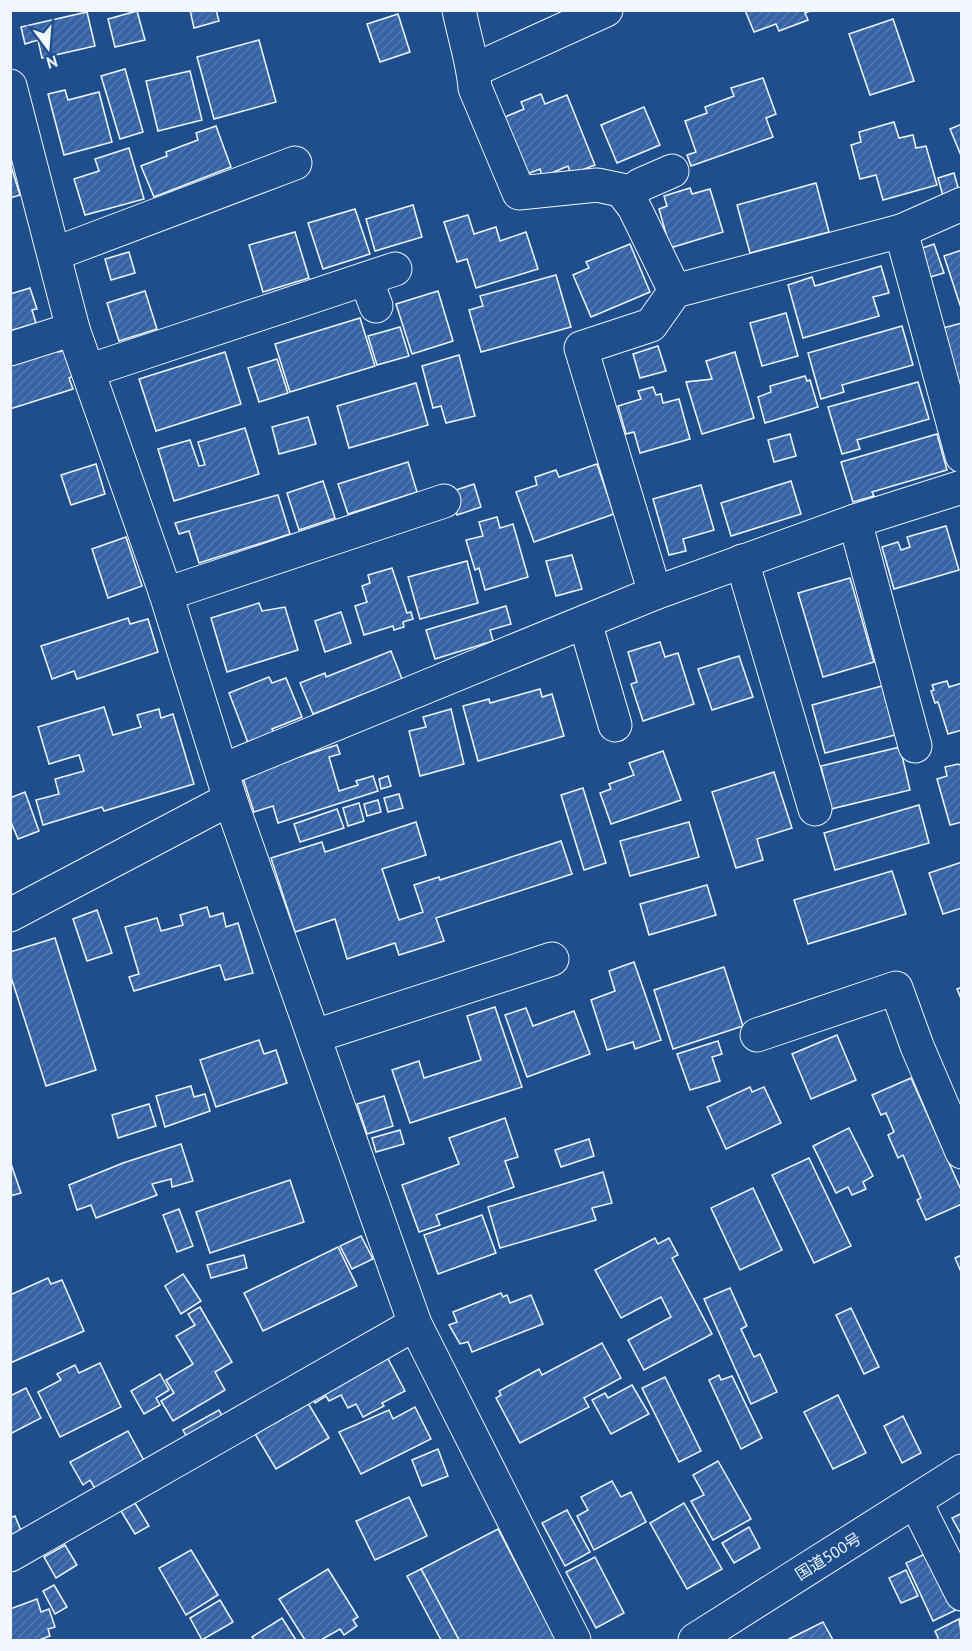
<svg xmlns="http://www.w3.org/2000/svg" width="972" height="1651" viewBox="0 0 972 1651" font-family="'PT Sans','Noto Sans JP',sans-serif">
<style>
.building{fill:url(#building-hatch);stroke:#f2f6ff;stroke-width:1.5}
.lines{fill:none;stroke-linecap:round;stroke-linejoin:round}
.minor-casing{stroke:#f2f6ff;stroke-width:35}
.highway-casing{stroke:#f2f6ff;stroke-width:35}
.minor{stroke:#1f4e8c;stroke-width:33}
.highway{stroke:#1f4e8c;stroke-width:33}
.labels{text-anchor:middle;stroke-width:4.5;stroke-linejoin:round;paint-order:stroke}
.street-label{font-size:16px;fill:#f2f6ff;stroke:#1f4e8c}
</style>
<defs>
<pattern id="building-hatch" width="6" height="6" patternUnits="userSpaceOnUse" patternTransform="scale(1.5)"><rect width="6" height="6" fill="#3563a3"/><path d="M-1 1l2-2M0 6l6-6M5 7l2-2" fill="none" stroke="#537ab1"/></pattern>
</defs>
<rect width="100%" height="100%" fill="#1f4e8c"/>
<g class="building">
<polygon points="190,10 216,10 219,21 194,28"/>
<polygon points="745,10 813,10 805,13 808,20 779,31 776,24 754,32"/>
<polygon points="137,11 145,40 115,47 108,19"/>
<polygon points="87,12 95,46 42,58 38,40 25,44 21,27"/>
<polygon points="398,14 410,52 380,62 367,24"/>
<polygon points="893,19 914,81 870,95 849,34"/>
<polygon points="259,40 276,102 214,119 197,57"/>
<polygon points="125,69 143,132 120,139 101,76"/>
<polygon points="190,71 202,120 158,131 146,81"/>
<polygon points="763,78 776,114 766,118 773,137 691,166 687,155 696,152 685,121 707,113 705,107 734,96 731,88"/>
<polygon points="65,90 68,100 99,92 112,142 64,155 48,94"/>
<polygon points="541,94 545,104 567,95 595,165 571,174 568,166 542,177 540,169 522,176 500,119 524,109 521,102"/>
<polygon points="644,107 660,145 617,163 601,125"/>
<polygon points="894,122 899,138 913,135 916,148 926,146 937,185 883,200 876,175 860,179 851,145 861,142 859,132"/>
<polygon points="962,124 962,158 950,129"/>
<polygon points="216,126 231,167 154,197 141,166 167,156 166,152 198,140 196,133"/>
<polygon points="129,148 144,199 85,215 74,179 99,171 95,159"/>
<polygon points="10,163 20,195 10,198"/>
<polygon points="954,173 959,191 943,196 938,178"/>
<polygon points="816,183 829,232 750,253 737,205"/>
<polygon points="690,188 692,194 710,189 723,232 670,248 659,209 667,206 664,196"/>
<polygon points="413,205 422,237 375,251 366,219"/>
<polygon points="355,209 370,254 323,269 308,223"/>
<polygon points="468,215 474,234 496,227 500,241 526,232 538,269 476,288 467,259 457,262 444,222"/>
<polygon points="295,232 309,278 263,292 249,245"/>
<polygon points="630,244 650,292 591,317 573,275 589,268 586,262"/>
<polygon points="934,244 944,273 923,279 914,251"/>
<polygon points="962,250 962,311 944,256"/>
<polygon points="129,252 135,273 111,280 105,259"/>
<polygon points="881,266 889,293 873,297 879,316 803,338 788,285 812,277 815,286"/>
<polygon points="556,275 571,327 481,352 469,310 483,306 480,296"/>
<polygon points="30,288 37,309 32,310 36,323 10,331 10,294"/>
<polygon points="145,291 157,329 119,341 107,303"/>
<polygon points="438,291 453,341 412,354 396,304"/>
<polygon points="786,313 798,356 762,366 750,323"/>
<polygon points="360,318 375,366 290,392 275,344"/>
<polygon points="962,323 962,383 959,384 943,328"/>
<polygon points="902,326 913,365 842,385 844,392 821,399 808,353"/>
<polygon points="400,327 409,356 377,365 368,336"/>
<polygon points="658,346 666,371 640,378 633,354"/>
<polygon points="56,347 58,352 65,350 73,376 69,378 73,389 10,409 10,361"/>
<polygon points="225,352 241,404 156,431 139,379"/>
<polygon points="735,352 754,418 702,434 686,382 712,379 706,361"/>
<polygon points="459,355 475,416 446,423 441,406 433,408 422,366"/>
<polygon points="277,359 288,393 259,402 248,368"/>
<polygon points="805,376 807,381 810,380 818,407 765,423 758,397 771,392 770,386"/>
<polygon points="918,382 929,419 857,440 860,449 842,454 828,407"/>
<polygon points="416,383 428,425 349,448 337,406"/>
<polygon points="653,387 656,395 661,394 663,403 679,399 690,439 640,453 634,432 626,434 618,406 641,399 638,391"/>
<polygon points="308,417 316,444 279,454 272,427"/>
<polygon points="245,428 259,474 174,501 158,449 190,440 199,466 205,465 198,442"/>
<polygon points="790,434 796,456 774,462 768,440"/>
<polygon points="937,434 947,470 872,492 874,496 853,502 841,462"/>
<polygon points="408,462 417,492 348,514 338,484"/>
<polygon points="96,464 105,494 71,505 61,475"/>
<polygon points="597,464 614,514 534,542 516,492 537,485 535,477 556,470 559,477"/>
<polygon points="323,481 335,518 299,530 287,493"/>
<polygon points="791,481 801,514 731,536 721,503"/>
<polygon points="474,484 481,507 457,515 450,492"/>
<polygon points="701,485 714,530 683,539 686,551 669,555 653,499"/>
<polygon points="278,495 290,534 199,563 189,531 179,534 175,523"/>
<polygon points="497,517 500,528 513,524 528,577 485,590 479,568 475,570 466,540 483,536 479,522"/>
<polygon points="946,526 959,570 894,589 882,547 898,542 901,550 910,547 907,537"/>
<polygon points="126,537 142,586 108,598 92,549"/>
<polygon points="572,555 582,589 556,596 546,561"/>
<polygon points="467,561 478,603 420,619 408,577"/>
<polygon points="392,568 407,613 411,612 413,619 403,622 404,627 394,630 393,626 364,635 355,606 367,602 362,586 370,583 368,575"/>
<polygon points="850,578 874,662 823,677 798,593"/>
<polygon points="259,603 262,611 285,607 298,650 227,672 211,618"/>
<polygon points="506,606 511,624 490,630 493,641 435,659 426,630"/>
<polygon points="341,612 351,643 325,652 315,621"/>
<polygon points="128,618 130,624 148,619 158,652 77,679 74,671 52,679 41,646"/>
<polygon points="660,642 665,657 678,653 694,704 643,721 631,684 637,682 628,652"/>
<polygon points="391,651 402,679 313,714 300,683 325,673 326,677"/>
<polygon points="739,656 753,697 712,710 698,669"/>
<polygon points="269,677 272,683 286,678 302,717 272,729 275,738 250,748 229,693"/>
<polygon points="947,681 949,687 962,683 962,730 948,734 938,702 935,703 931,691 934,690 932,685"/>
<polygon points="882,686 895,735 825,753 812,705"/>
<polygon points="540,689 542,697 552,694 564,736 478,761 463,706 489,699 490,703"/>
<polygon points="104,707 113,735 141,727 137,715 159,709 161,718 173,714 194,784 104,811 102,807 43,825 36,800 59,794 55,779 84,771 79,755 49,764 38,727"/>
<polygon points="451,709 464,764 420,776 409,731 426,727 423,717"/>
<polygon points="337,745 340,754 329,757 339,791 358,785 356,781 373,776 378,791 278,823 273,806 254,812 242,775"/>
<polygon points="900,747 910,790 831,809 821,766"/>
<polygon points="663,751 681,800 611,824 600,793 611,789 609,784 634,775 629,763"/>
<polygon points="958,764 962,766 962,822 950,825 937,779 947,776 945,767"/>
<polygon points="774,772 792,828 757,839 763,860 736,868 712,792"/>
<polygon points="388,776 391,786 381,789 379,779"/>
<polygon points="583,788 606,863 584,870 561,795"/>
<polygon points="25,792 39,831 18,839 10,820 10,798"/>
<polygon points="399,794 403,808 388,812 384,798"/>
<polygon points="378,800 381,812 367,816 364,804"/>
<polygon points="359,803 364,821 348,826 343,808"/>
<polygon points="919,805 929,843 835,870 824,833"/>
<polygon points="337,809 344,828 300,842 294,824"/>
<polygon points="416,822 426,855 382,869 399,920 423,912 414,885 439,877 440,880 561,841 572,874 436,918 444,941 399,955 395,943 347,959 335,919 295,932 271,858 322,842 325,852"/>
<polygon points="689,822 699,857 630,876 620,841"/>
<polygon points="962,862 962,908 943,914 929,873"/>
<polygon points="892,871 906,914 808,944 794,900"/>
<polygon points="707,885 716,915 649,935 640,904"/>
<polygon points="207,907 210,917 223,913 226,927 238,923 253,973 225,980 220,965 134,991 129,977 139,974 125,927 157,918 161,931 183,925 180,915"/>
<polygon points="97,910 112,953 87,961 73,919"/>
<polygon points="55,938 96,1070 46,1086 10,974 10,952"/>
<polygon points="634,962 661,1040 635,1049 633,1042 607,1050 591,1000 615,991 609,971"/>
<polygon points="724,967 743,1026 673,1049 654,990"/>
<polygon points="962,987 962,1001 957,989"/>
<polygon points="495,1007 522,1087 410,1123 392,1070 419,1061 424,1078 481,1060 467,1016"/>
<polygon points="526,1008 533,1026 574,1011 590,1054 527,1077 505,1015"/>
<polygon points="837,1035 856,1080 811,1099 792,1054"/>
<polygon points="259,1040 264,1054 276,1050 287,1083 216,1107 200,1060"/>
<polygon points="718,1041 722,1054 712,1057 720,1081 690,1090 677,1054"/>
<polygon points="911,1078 962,1192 962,1204 926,1220 917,1200 921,1198 903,1155 898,1158 888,1135 894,1132 886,1113 881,1115 872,1095"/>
<polygon points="191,1086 194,1097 205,1094 210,1111 165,1127 156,1096"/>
<polygon points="750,1087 752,1092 764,1087 781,1123 726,1149 707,1107"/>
<polygon points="384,1096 393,1126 367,1134 357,1104"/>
<polygon points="149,1104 156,1126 118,1138 112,1115"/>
<polygon points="505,1118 518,1157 505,1161 514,1187 436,1215 440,1225 419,1232 402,1185 459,1164 449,1138"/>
<polygon points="849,1128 873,1176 863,1182 866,1189 852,1195 848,1187 836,1193 813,1146"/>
<polygon points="400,1130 404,1144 376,1152 372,1138"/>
<polygon points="589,1139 594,1156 561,1167 555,1150"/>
<polygon points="181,1144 193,1181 172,1187 171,1179 152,1184 157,1195 96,1218 91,1205 77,1210 69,1185 123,1163"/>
<polygon points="809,1158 851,1246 814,1263 772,1175"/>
<polygon points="10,1161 21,1193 10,1196"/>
<polygon points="603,1172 612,1203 592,1208 596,1220 500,1248 488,1207"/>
<polygon points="290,1180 304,1222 210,1253 196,1212"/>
<polygon points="753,1188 782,1250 740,1270 711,1208"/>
<polygon points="179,1209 193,1246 177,1252 163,1215"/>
<polygon points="482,1215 496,1253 438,1274 424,1235"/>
<polygon points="361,1236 373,1259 352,1269 340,1246"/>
<polygon points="655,1238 658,1244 669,1238 678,1255 672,1258 712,1334 644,1370 628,1340 671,1317 661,1297 621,1318 595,1270"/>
<polygon points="338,1247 357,1286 263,1331 244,1293"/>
<polygon points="244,1255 247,1268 211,1278 207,1265"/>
<polygon points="962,1255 962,1274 955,1258"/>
<polygon points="183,1274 201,1301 181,1314 165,1286"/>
<polygon points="48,1278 51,1284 62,1280 84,1331 10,1363 10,1295"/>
<polygon points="730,1288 747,1326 741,1329 754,1357 760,1354 777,1392 751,1404 704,1299"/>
<polygon points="501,1293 503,1297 507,1295 510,1303 531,1295 543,1324 472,1352 468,1342 460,1344 449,1325 457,1322 453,1312"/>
<polygon points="200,1307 232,1362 215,1372 225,1390 173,1421 161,1401 174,1393 166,1380 193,1364 176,1336 195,1325 188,1314"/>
<polygon points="851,1308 879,1367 864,1374 836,1315"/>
<polygon points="602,1343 621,1378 584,1398 589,1407 520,1443 496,1398 501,1395 499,1391 539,1369 542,1375"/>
<polygon points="385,1353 405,1391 382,1403 384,1406 363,1417 356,1404 348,1408 341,1395 329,1401 326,1396 315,1403 310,1394"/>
<polygon points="100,1363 121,1407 60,1437 38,1392 61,1380 57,1374 75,1365 79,1373"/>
<polygon points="160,1374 169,1390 156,1398 160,1405 144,1414 131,1391"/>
<polygon points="719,1375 721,1380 732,1376 762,1438 741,1449 709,1380"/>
<polygon points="665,1377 701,1451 679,1462 642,1388"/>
<polygon points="632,1385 649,1414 611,1434 592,1400 605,1393 608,1398"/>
<polygon points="26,1388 41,1418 10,1434 10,1396"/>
<polygon points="838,1395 866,1453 833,1469 804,1412"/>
<polygon points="308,1403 329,1438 276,1469 255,1434"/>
<polygon points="415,1407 431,1439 361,1474 339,1432 389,1410 393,1419"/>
<polygon points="219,1410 226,1423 190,1443 183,1430"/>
<polygon points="903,1416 921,1453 902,1463 884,1426"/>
<polygon points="128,1431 148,1468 99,1495 90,1480 83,1485 70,1462"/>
<polygon points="438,1449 448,1476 422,1486 412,1460"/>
<polygon points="718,1461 751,1519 713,1540 691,1501 704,1495 693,1475"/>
<polygon points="612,1481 621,1497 631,1492 646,1522 594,1550 577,1516 588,1510 581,1497"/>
<polygon points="409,1497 427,1536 375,1560 356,1521"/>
<polygon points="135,1503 149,1526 135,1534 121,1511"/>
<polygon points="684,1503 722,1569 687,1589 650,1523"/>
<polygon points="567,1510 590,1552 565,1566 542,1523"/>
<polygon points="962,1513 962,1536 952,1518"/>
<polygon points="15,1516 22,1533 10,1538 10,1518"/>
<polygon points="749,1527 760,1548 734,1563 722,1543"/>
<polygon points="498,1529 556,1640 459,1640 421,1569"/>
<polygon points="65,1545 77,1565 56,1578 44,1557"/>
<polygon points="191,1550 218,1595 186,1615 159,1568"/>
<polygon points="929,1552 956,1610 933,1621 906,1563"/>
<polygon points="595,1557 624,1613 596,1628 566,1572"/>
<polygon points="328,1569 358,1617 353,1620 357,1626 344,1635 340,1629 321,1640 305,1640 279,1599"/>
<polygon points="421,1569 459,1640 441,1640 407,1576"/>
<polygon points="906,1570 918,1596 901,1603 889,1578"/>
<polygon points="54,1585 67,1607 55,1614 43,1591"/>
<polygon points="37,1599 41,1612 49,1609 55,1627 48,1629 50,1636 39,1640 10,1640 10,1609"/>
<polygon points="220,1600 233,1622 202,1640 190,1618"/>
<polygon points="282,1618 296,1640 254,1640 252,1637"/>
<polygon points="959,1619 962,1640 939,1640 935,1631"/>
<polygon points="823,1622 833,1640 787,1640"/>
</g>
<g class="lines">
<defs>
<g id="minor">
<path d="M459,10C464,36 473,62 475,88L519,193L597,185L621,190L634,207L675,291"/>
<polyline points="474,70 606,10"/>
<polyline points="10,86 73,329 166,594 230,799 415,1324 574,1640"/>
<polyline points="626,196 640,185 672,171"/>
<polyline points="901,231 962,456"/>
<polyline points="54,254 295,163"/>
<polyline points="366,279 376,306"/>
<polyline points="10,349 73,329"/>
<polyline points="88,371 395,269"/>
<polyline points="855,521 915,746"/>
<polyline points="742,561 815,809"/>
<polyline points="655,593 581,348 651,325 675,291 901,231 962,204"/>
<polyline points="166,594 444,501"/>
<polyline points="585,622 615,725"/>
<polyline points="223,770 655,593 855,521 962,487"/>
<polyline points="10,915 230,799"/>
<polyline points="757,1035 896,988 917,1046 962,1152"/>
<polyline points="315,1036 552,959"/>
<polyline points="915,1501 962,1594"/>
<polyline points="10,1555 415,1324"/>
</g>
<polyline id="highway" points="695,1640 962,1471"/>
</defs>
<use href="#minor" class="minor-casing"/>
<use href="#highway" class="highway-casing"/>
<use href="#minor" class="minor"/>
<use href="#highway" class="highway"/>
</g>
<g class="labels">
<g class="street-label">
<text transform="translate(828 1556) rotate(-32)" y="6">国道500号</text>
</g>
</g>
<rect width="972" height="1651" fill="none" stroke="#f2f6ff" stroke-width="24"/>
<g transform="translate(48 48) rotate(164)" stroke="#1f4e8c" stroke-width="4.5" paint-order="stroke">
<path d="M0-4.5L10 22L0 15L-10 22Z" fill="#f2f6ff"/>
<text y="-9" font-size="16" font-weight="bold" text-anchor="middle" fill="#f2f6ff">N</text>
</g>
</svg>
